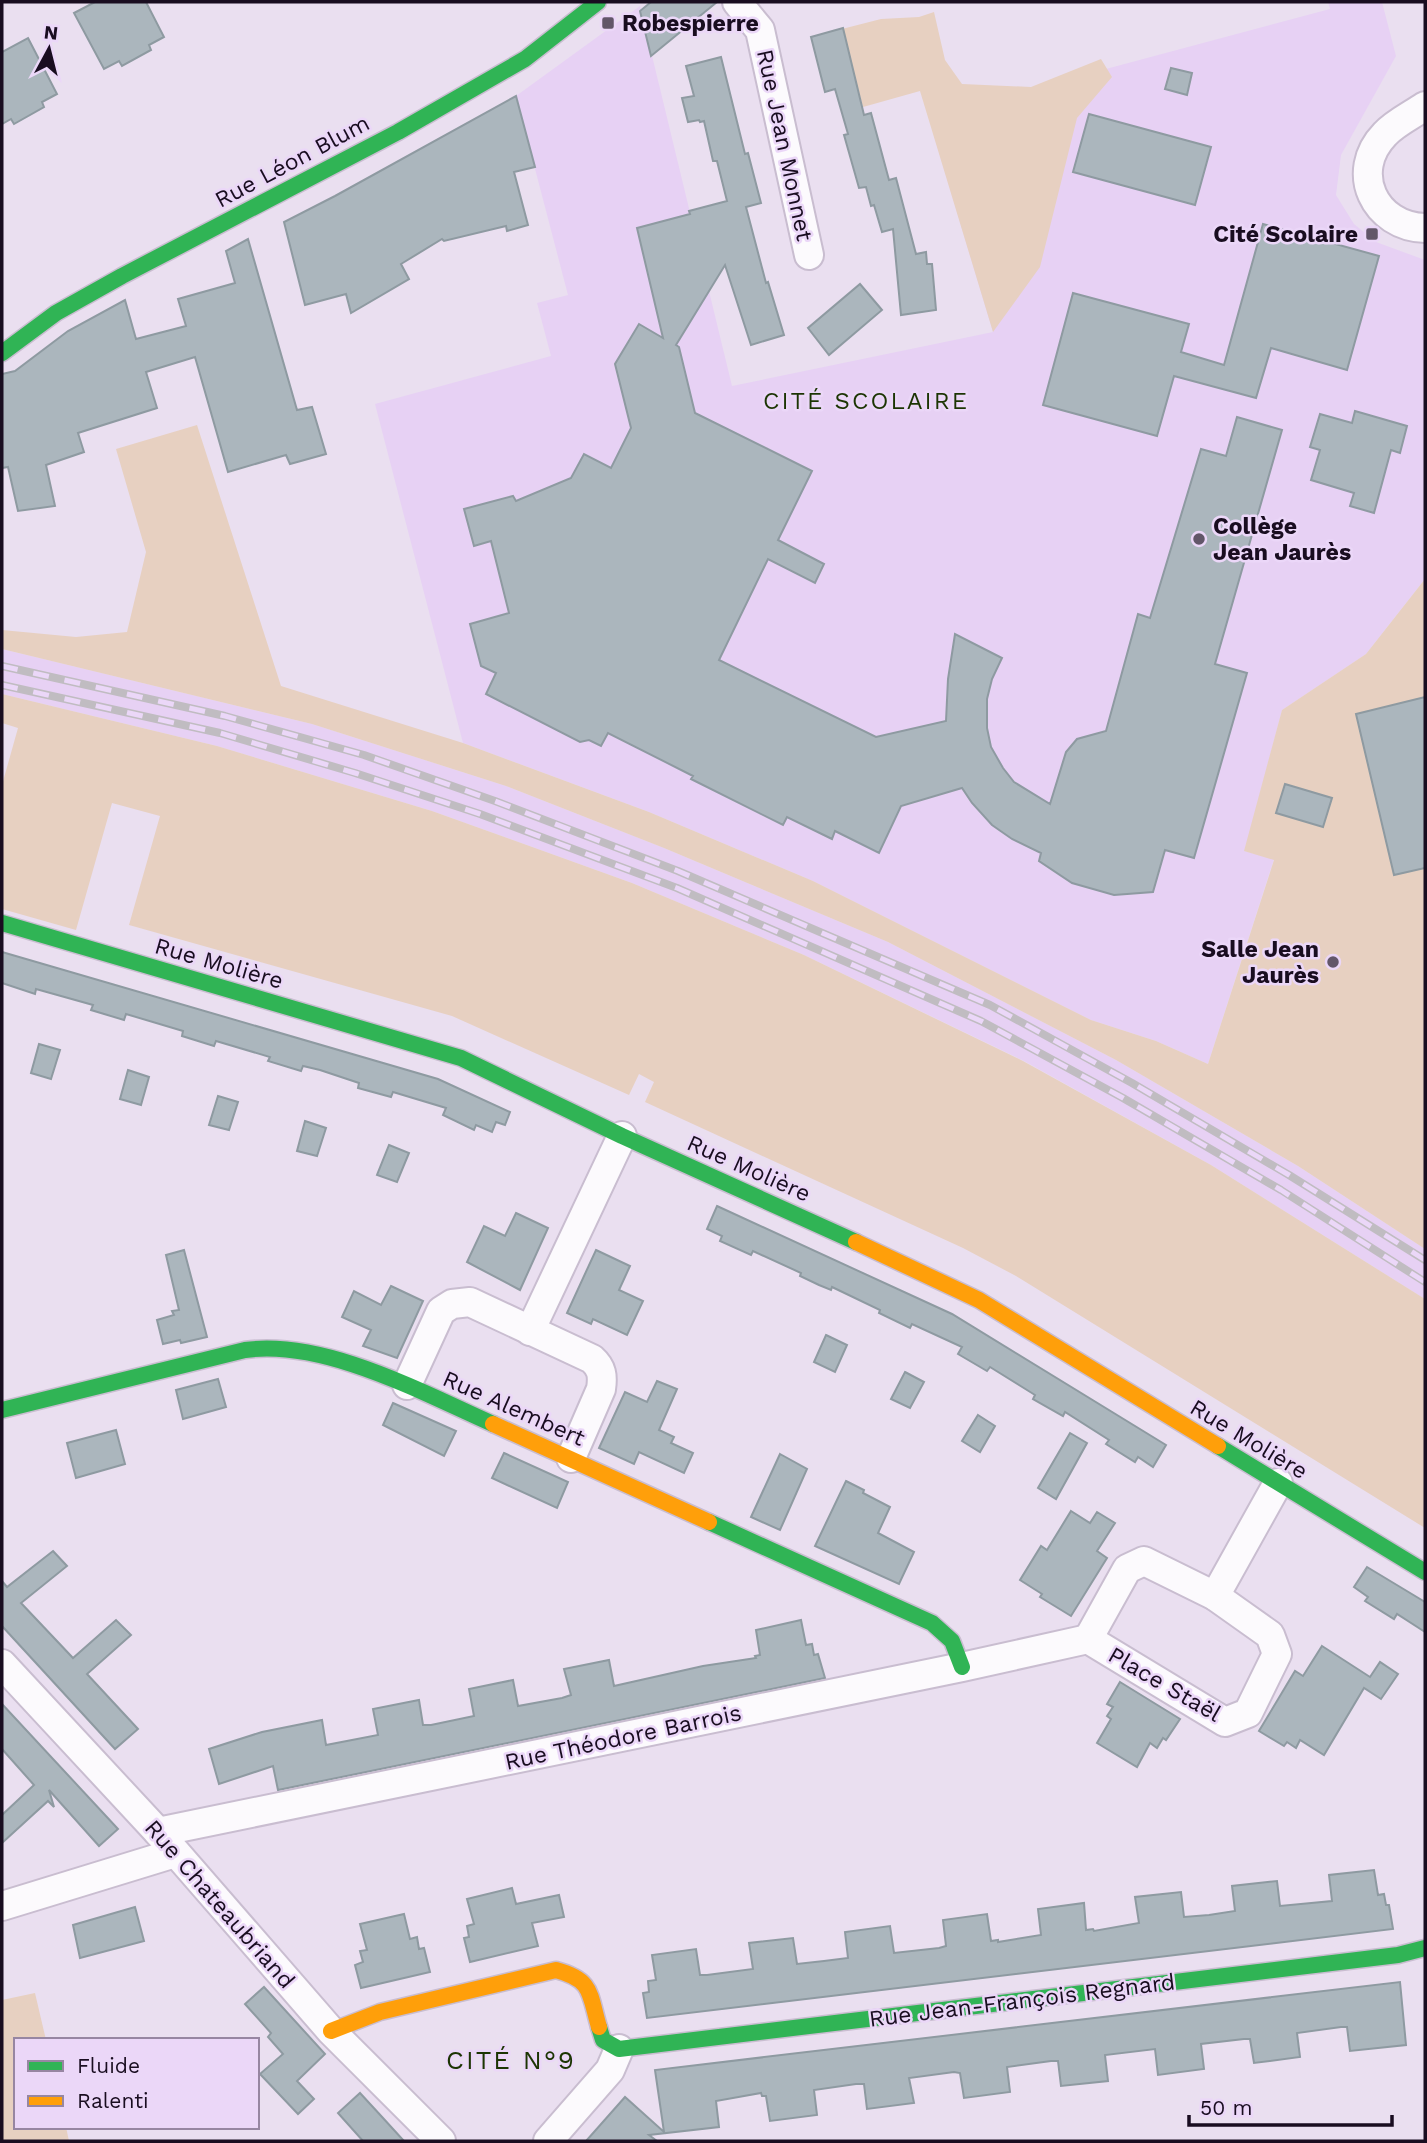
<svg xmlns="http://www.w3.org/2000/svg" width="1427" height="2143" viewBox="0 0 1427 2143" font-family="'Work Sans',sans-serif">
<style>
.built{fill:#e7d1f4}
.green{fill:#e7d0c1}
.building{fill:#abb6bd;stroke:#8e9aa1;stroke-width:2}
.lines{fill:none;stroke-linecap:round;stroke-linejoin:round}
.street-casing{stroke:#c9bdd0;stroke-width:32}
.fast-casing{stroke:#c9bdd0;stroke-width:19}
.slow-casing{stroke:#c9bdd0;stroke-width:19}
.street{stroke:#fcfafd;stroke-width:28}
.fast{stroke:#30b455;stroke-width:16}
.slow{stroke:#ff9f0a;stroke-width:16}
.rail-casing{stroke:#c0bcc1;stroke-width:8}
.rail{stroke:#ebd7f8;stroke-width:5;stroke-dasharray:16;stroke-linecap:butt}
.poi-dot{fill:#625669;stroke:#ebd7f8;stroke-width:2.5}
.labels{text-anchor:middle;stroke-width:5;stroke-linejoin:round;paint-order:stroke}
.poi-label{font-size:23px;font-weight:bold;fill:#190d20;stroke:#ebd7f8;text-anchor:start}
.street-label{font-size:23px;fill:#190d20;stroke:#ebd7f8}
.neighbourhood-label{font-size:24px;letter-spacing:2px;fill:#1c3503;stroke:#ebd7f8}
.quarter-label{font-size:26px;letter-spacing:2px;fill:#1c3503;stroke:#ebd7f8}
</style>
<rect width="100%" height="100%" fill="#eadff0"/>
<g class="built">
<polygon points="1328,2 1382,2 1396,56 1341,155 1336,195 1354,224 1376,242 1425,260 1425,579 1366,654 1282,710 1245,851 1274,859 1208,1064 1156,1041 1091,1020 813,881 649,812 463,743 375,404 551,356 537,303 568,295 516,96 640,6 732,386 993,332 933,132 1076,77 1330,9"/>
<polygon points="2,649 312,724 506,786 664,848 888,942 1116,1060 1298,1166 1425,1249 1425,1299 1211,1165 1024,1061 804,955 632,883 432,811 217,746 2,694"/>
</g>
<g class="green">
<polygon points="934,12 945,60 962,84 1031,87 1101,59 1112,77 1077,118 1040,267 993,332 920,91 863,107 842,29 881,19 919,17"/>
<polygon points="197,425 281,686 463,743 649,812 813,881 1091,1020 1156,1041 1208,1064 1274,860 1244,851 1282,710 1366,654 1425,579 1425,1249 1298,1166 1116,1060 888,942 664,848 506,786 312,724 2,649 2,630 76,637 127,632 146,552 116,449"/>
<polygon points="2,694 217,746 432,811 632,883 804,955 1023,1061 1211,1165 1425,1299 1425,1528 1016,1276 963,1248 645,1102 654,1082 639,1074 629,1095 452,1016 129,925 160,816 112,803 76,930 2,909 2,785 18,728 2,723"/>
<polygon points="35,1993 46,2040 16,2040 16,2127 66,2127 69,2141 2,2141 2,2000"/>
</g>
<g class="building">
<polygon points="95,2 146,2 164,37 149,45 151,50 122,66 119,61 104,69 74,13"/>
<polygon points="651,2 717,2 651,56 640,11"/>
<polygon points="843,28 864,115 871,113 889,180 896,178 916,254 926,252 927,264 932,264 936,310 901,315 893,229 882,232 874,205 871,206 866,187 859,188 844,135 848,134 835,89 825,92 811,37"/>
<polygon points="28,38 57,94 42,102 44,107 14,124 11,119 2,124 2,52"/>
<polygon points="721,57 745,154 748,153 761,203 746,207 766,283 768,282 784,335 751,345 725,265 676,345 679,347 695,413 812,471 778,540 824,564 815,583 768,559 719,660 876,737 946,721 948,679 955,634 1002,658 992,679 987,699 987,728 991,747 1003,768 1014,782 1050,804 1066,752 1077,739 1106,731 1138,614 1150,618 1201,449 1226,456 1237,417 1282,430 1215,664 1247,673 1194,858 1165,850 1153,892 1114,895 1072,883 1039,861 1041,853 1012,839 992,825 972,803 962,788 901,806 879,853 835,831 832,839 787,817 783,825 691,779 693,776 608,733 601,746 589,740 580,742 486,694 496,673 481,666 470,624 509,613 491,541 474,546 464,509 513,496 516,501 571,478 584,454 611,468 631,428 615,364 639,324 663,338 637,228 690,214 689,211 727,201 717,161 713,161 704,121 700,122 699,120 688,122 682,98 694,96 686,66"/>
<polygon points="1171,68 1192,73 1187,95 1165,89"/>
<polygon points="516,96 535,167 514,172 528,225 507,231 506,226 444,241 442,239 401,264 409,279 351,313 346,294 305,305 284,222 335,196"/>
<polygon points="1089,114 1211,147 1195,205 1073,172"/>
<polygon points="1263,224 1379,256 1347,370 1271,348 1256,398 1174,376 1157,436 1043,405 1073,293 1189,324 1181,352 1224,365"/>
<polygon points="248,239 297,410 312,407 326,454 290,464 286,455 228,472 195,357 146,372 157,408 78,433 84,452 46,465 55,506 18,511 8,467 2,468 2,374 15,371 68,331 125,300 136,339 186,326 178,299 235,283 226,251"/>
<polygon points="860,284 882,310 829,355 808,328"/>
<polygon points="1355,411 1407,426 1400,453 1391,450 1374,513 1350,506 1354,493 1311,480 1320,450 1310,447 1320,414 1352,423"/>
<polygon points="1425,697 1425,868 1394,875 1356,714"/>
<polygon points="1285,784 1332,798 1323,827 1276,813"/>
<polygon points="2,952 438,1079 510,1112 505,1125 496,1122 492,1132 476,1125 474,1130 443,1115 446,1108 393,1092 391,1097 358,1088 359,1083 320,1070 303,1066 301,1071 268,1061 270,1057 216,1041 214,1046 182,1036 183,1031 126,1014 124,1020 91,1010 93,1005 36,989 35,994 2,983"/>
<polygon points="39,1044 60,1050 51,1079 31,1073"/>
<polygon points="128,1070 149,1077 141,1105 120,1099"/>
<polygon points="218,1096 238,1102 229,1130 209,1125"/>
<polygon points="305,1121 326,1128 317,1156 297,1151"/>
<polygon points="389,1145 409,1153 397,1182 377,1175"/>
<polygon points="717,1206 952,1314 1166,1445 1153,1467 1138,1457 1135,1462 1106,1444 1109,1440 1065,1412 1063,1416 1033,1399 1035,1395 990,1367 987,1371 958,1354 962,1347 912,1324 910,1328 879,1313 880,1310 832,1287 831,1290 819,1285 800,1276 801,1273 753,1251 751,1255 720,1241 722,1236 707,1229"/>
<polygon points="516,1213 548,1228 520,1290 467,1262 484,1226 505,1236"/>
<polygon points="184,1250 207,1337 181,1343 180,1340 163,1344 157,1320 174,1315 172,1311 179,1310 166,1255"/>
<polygon points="596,1250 630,1266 619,1290 643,1301 627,1335 593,1319 591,1324 567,1313"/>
<polygon points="391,1286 423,1301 397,1358 363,1346 371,1330 342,1317 354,1291 381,1305"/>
<polygon points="826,1335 847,1345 835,1372 814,1362"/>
<polygon points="905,1372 924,1382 910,1408 891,1399"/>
<polygon points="218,1379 226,1407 183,1419 176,1390"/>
<polygon points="657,1381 677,1389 659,1430 674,1437 671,1443 693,1453 684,1473 639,1452 634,1464 599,1448 625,1392 647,1402"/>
<polygon points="393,1403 456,1431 444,1456 383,1425"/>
<polygon points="978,1415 995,1426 980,1452 962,1441"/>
<polygon points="116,1430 125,1464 76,1478 67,1443"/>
<polygon points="1070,1433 1087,1443 1056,1499 1038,1488"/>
<polygon points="504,1453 568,1482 557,1508 492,1478"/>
<polygon points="780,1454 807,1469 780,1530 751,1517"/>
<polygon points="846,1481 864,1490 863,1493 890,1507 878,1533 914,1552 899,1584 815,1546"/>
<polygon points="1071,1511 1090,1523 1097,1512 1115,1523 1097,1551 1107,1558 1071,1616 1040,1597 1042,1594 1020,1580 1041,1546 1047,1550"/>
<polygon points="53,1551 67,1566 21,1603 73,1658 116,1620 131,1635 87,1674 138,1729 115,1749 2,1626 2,1581 7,1587"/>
<polygon points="1367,1567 1425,1602 1425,1632 1397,1614 1394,1619 1365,1601 1368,1597 1354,1587"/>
<polygon points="801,1620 806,1645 812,1644 814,1655 818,1654 825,1678 278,1790 273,1766 219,1784 209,1749 262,1732 322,1720 326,1745 378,1735 373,1709 419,1700 423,1725 431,1725 474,1716 469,1689 513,1680 518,1706 562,1698 571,1695 564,1669 609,1660 614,1686 703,1666 756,1658 755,1656 760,1655 756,1630"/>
<polygon points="1322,1646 1370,1677 1380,1662 1398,1674 1381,1699 1364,1688 1324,1755 1300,1740 1296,1748 1287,1742 1284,1746 1259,1731 1295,1671 1303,1676"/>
<polygon points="1120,1682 1180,1719 1166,1740 1163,1738 1157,1748 1150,1743 1137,1767 1097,1743 1111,1719 1107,1716 1113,1707 1107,1704"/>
<polygon points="2,1704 118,1829 99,1846 49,1790 54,1807 48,1801 2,1843 2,1815 34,1785 2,1749"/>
<polygon points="1374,1870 1378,1895 1384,1894 1386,1905 1389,1905 1393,1929 647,2018 643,1993 649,1992 648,1981 656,1980 652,1955 696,1949 700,1975 707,1975 753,1969 749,1943 793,1938 797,1964 824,1961 848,1958 845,1932 890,1926 894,1953 939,1948 946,1946 943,1920 987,1914 991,1941 998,1940 998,1942 1041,1935 1038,1909 1084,1903 1086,1930 1093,1929 1094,1931 1139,1923 1135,1897 1181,1892 1184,1917 1209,1915 1235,1911 1232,1886 1277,1881 1280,1906 1332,1901 1329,1875"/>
<polygon points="512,1888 516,1904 559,1895 564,1917 532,1923 538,1946 470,1962 464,1938 469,1937 467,1926 474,1924 467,1899"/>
<polygon points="135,1907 144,1941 80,1958 73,1925"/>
<polygon points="404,1914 410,1939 417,1937 419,1949 424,1948 430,1972 361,1988 355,1965 363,1962 360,1951 367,1950 360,1924"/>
<polygon points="1400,1982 1406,2045 1350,2051 1347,2027 1341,2027 1297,2033 1300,2057 1254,2063 1250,2039 1244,2039 1201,2044 1204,2069 1158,2075 1155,2049 1105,2055 1108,2081 1061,2086 1058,2061 1051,2061 1007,2067 1010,2092 964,2098 960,2073 954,2072 909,2078 914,2103 867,2109 864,2084 856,2084 814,2090 817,2115 770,2121 766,2096 762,2096 761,2093 716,2101 719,2127 649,2135 657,2141 586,2141 625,2097 664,2132 655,2070"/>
<polygon points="264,1987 325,2054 297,2081 314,2099 298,2114 260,2074 283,2054 268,2037 271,2033 245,2004"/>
<polygon points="360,2093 383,2118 404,2141 363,2141 338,2113"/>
</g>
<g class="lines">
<defs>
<g id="street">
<polyline points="737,2 760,30 809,255"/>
<path d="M1425,106C1412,115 1395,123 1385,134C1348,172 1375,227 1425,228"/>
<polyline points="530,1331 622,1136"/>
<path d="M407,1385L441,1311L452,1304L470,1302L592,1359C602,1368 603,1376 601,1389L571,1458"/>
<polygon points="1144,1561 1215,1596 1270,1635 1277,1654 1248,1713 1225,1722 1088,1639 1127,1569"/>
<polyline points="1215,1596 1278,1483"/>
<polyline points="2,1664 158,1832 331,2031 441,2141"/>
<polyline points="158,1832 962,1667 1088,1639"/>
<polyline points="2,1906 175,1853"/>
<polyline points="548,2141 610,2070 619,2049"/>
</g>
<g id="fast">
<polyline points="2,353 56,313 122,276 398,132 525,59 598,2"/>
<polyline points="2,923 461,1058 622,1136 856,1242"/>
<path d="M2,1410L245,1350C324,1339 421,1392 493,1424"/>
<polyline points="1218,1446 1425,1572"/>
<polyline points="709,1522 932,1623 952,1641 962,1667"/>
<polyline points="599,2027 603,2040 619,2049 1398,1955 1425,1948"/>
</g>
<g id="slow">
<polyline points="856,1242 979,1300 1218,1446"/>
<polyline points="493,1424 709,1522"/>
<path d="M331,2031L380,2012L556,1970C593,1980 589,1993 599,2027"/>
</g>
</defs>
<use href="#street" class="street-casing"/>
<use href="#fast" class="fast-casing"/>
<use href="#slow" class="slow-casing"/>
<use href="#street" class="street"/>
<use href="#fast" class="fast"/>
<use href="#slow" class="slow"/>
<defs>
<g id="rail">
<polyline points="2,666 225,716 364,755 495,801 678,871 990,1005 1132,1083 1289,1175 1425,1260"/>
<polyline points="2,685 220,733 355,773 480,814 677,888 981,1021 1123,1098 1281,1190 1425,1282"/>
</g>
</defs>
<use href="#rail" class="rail-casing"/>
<use href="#rail" class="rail"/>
</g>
<g class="poi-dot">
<rect x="601" y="16" width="14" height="14" rx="3.5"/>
<rect x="1365" y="227" width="14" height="14" rx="3.5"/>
<circle cx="1199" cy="539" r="7"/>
<circle cx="1333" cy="962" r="7"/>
</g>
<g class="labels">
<g class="poi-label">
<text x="622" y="31">Robespierre</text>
<text x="1358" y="242" text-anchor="end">Cité Scolaire</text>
<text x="1213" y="534">Collège<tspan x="1213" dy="26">Jean Jaurès</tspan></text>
<text x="1319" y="957" text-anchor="end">Salle Jean<tspan x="1319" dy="26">Jaurès</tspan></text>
</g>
<g class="street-label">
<text transform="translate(785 145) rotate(78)" y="8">Rue Jean Monnet</text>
<text transform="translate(292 161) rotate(-28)" y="8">Rue Léon Blum</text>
<text transform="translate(219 963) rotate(16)" y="8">Rue Molière</text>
<text transform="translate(749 1168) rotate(24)" y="8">Rue Molière</text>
<text transform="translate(514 1408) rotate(24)" y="8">Rue Alembert</text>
<text transform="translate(1249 1439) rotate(31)" y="8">Rue Molière</text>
<text transform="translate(1165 1684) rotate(30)" y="8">Place Staël</text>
<text transform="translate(623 1737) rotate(-12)" y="8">Rue Théodore Barrois</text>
<text transform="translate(220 1904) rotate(49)" y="8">Rue Chateaubriand</text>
<text transform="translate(1022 2000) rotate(-7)" y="8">Rue Jean-François Regnard</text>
</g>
<g class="neighbourhood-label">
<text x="866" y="409">CITÉ SCOLAIRE</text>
</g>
<g class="quarter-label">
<text x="511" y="2069">CITÉ N°9</text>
</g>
</g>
<rect width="1427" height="2143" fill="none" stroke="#190d20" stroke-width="7"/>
<rect x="14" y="2038" width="245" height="91" fill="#ebd7f8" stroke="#9786a2" stroke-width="2"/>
<rect x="28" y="2061" width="35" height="10" fill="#30b455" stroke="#9786a2" stroke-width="2"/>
<text x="77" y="2073" font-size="21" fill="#190d20">Fluide</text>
<rect x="28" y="2096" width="35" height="10" fill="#ff9f0a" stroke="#9786a2" stroke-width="2"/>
<text x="77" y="2108" font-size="21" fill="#190d20">Ralenti</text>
<g transform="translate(49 49) rotate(7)" stroke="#ebd7f8" stroke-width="5" paint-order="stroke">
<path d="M0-5L12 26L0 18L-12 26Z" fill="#190d20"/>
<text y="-10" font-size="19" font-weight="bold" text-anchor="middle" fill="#190d20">N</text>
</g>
<path d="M1189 2115v10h203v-10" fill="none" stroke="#190d20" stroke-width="3.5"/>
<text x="1200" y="2115" font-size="21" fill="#190d20" stroke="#ebd7f8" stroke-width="5" paint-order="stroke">50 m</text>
</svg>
